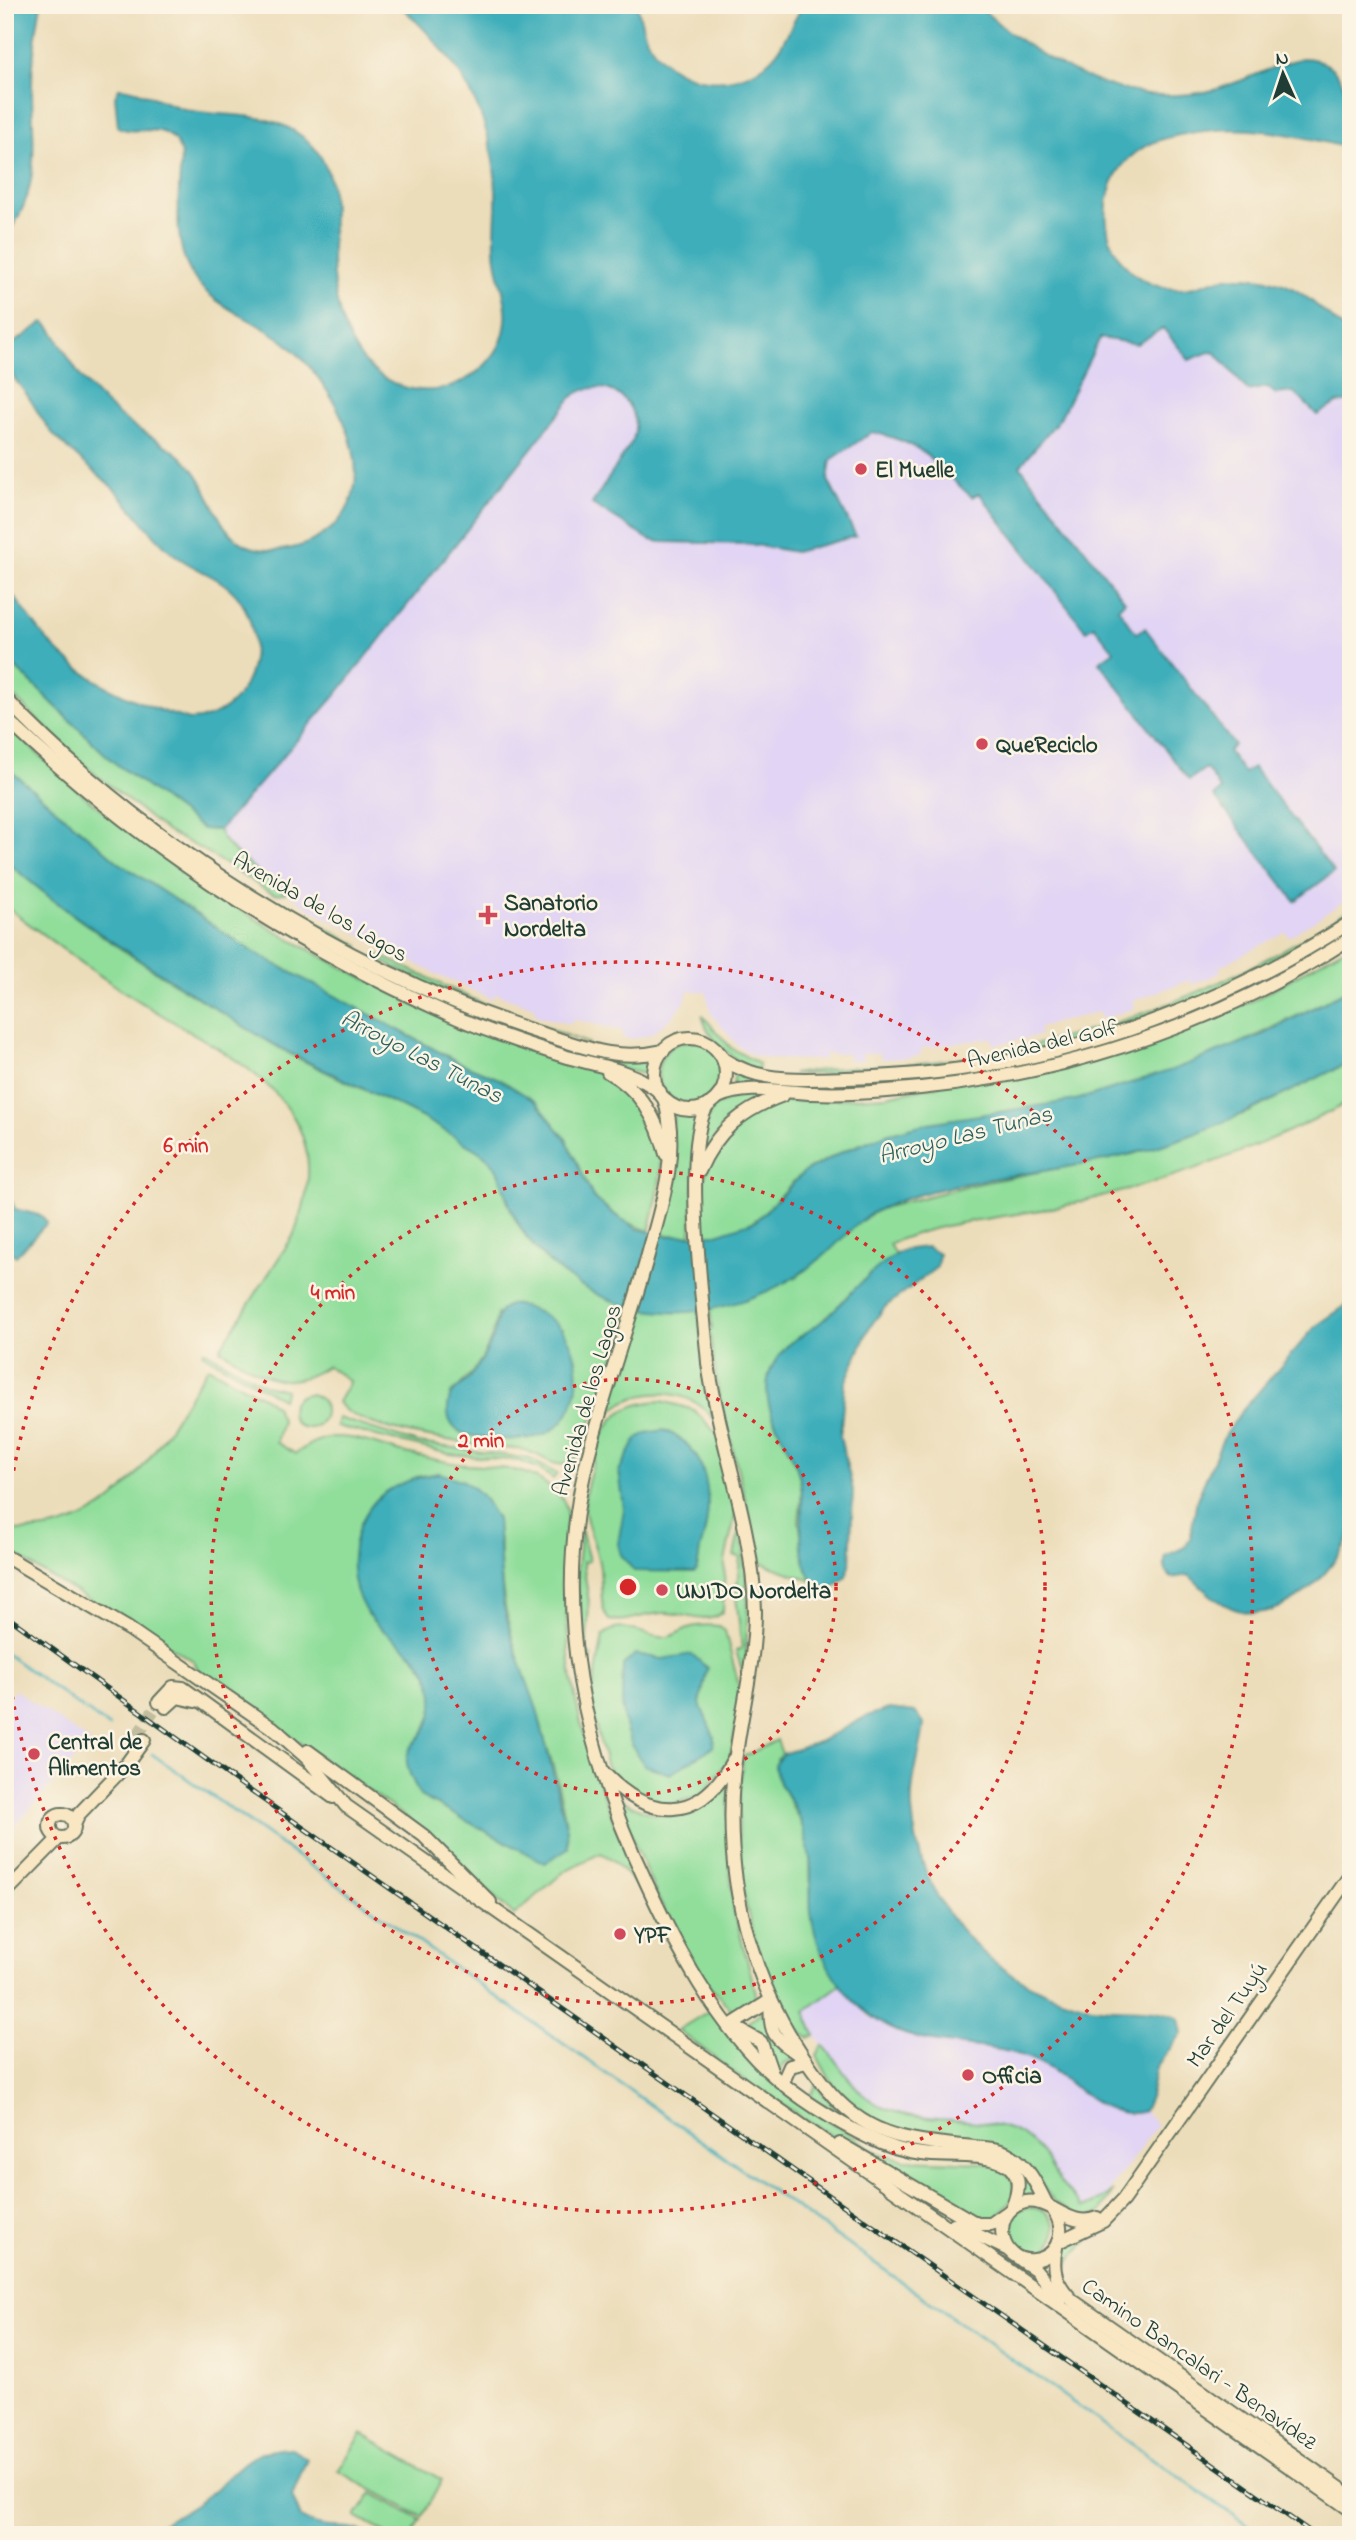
<svg xmlns="http://www.w3.org/2000/svg" width="1356" height="2540" viewBox="0 0 1356 2540" font-family="'Indie Flower',sans-serif">
<style>
.built{fill:#e1d4f4}
.green{fill:#91de9b;stroke:#588e68;stroke-width:2;fill-rule:evenodd}
.water{fill:#3eaeba;stroke:#2e7677;stroke-width:2}
.lines{fill:none;stroke-linecap:round;stroke-linejoin:round}
.stream{stroke:#3eaeba;stroke-width:2.5}
.secondary-tunnel{stroke:#c3bd9f;stroke-width:12;stroke-dasharray:12 6;stroke-linecap:butt}
.secondary-casing{stroke:#677563;stroke-width:16}
.secondary{stroke:#f9e7c3;stroke-width:12}
.rail-casing{stroke:#1f3d34;stroke-width:5}
.rail{stroke:#fcf5e5;stroke-width:2.5;stroke-dasharray:8;stroke-linecap:butt}
.ring{fill:none;stroke:#d62828;stroke-width:3.5;stroke-dasharray:3.5 7}
.poi-dot{fill:#d1495b;stroke:#fcf5e5;stroke-width:2.5}
.labels{text-anchor:middle;stroke-width:5;stroke-linejoin:round;paint-order:stroke}
.poi-label{font-size:23px;font-weight:bold;fill:#1f3d34;stroke:#fcf5e5;text-anchor:start}
.street-label{font-size:23px;fill:#1f3d34;stroke:#fcf5e5}
.water-label{font-size:24px;font-style:italic;fill:#285f5c;stroke:#fcf5e5}
.centre{fill:#d62828;stroke:#fcf5e5;stroke-width:3.5}
.ring-label{font-size:21px;text-anchor:middle;font-weight:bold;fill:#d62828;stroke:#fcf5e5;stroke-width:5;stroke-linejoin:round;paint-order:stroke}
</style>
<rect width="100%" height="100%" fill="#fcf5e5"/>
<filter id="ink" filterUnits="userSpaceOnUse"><feTurbulence type="fractalNoise" baseFrequency=".0143" numOctaves="2"/><feDisplacementMap in="SourceGraphic" scale="14" xChannelSelector="R" yChannelSelector="G"/><feConvolveMatrix kernelMatrix="1 2 1 2 8 2 1 2 1" color-interpolation-filters="sRGB"/></filter>
<filter id="wash" filterUnits="userSpaceOnUse"><feTurbulence type="fractalNoise" baseFrequency=".00686" numOctaves="4" result="noise"/><feDisplacementMap in="SourceGraphic" scale="28" xChannelSelector="R" yChannelSelector="G"/><feGaussianBlur stdDeviation="1.57" result="paint"/><feColorMatrix in="noise" values="0 0 0 0 0 0 0 0 0 0 0 0 0 0 0 0 0 1.4 0 .05"/><feComposite in="paint" operator="in"/></filter>
<g filter="url(#wash)">
<rect width="100%" height="100%" fill="#ecddba"/>
<g class="built">
<polygon points="1159,328 1163,328 1188,358 1209,352 1219,354 1248,391 1267,387 1276,394 1291,391 1321,414 1337,403 1351,401 1351,897 1289,937 1286,932 1219,967 1222,972 1192,985 1190,980 1133,1001 1135,1008 1101,1019 1098,1012 1039,1027 1040,1035 1031,1037 994,1045 992,1038 921,1048 921,1055 904,1058 881,1059 880,1053 863,1053 862,1060 849,1060 848,1054 824,1054 824,1060 771,1059 753,1055 738,1046 711,1014 706,992 688,990 685,1002 671,1018 651,1034 633,1039 622,1037 623,1031 573,1019 571,1024 543,1017 534,1014 536,1008 495,993 493,999 440,976 310,909 239,857 220,836 219,830 336,695 572,397 586,388 602,387 616,392 626,401 635,418 636,429 633,439 592,504 650,540 661,542 749,544 795,552 856,536 828,480 831,460 872,432 913,444 925,452 972,497 979,493 1086,631 1094,626 1114,651 1099,663 1188,779 1205,767 1222,791 1215,797 1296,901 1334,871 1252,767 1244,773 1228,750 1234,745 1145,628 1137,634 1118,608 1125,601 1020,466 1060,418 1100,338 1137,344"/>
<polygon points="15,1690 90,1742 5,1837 5,1704"/>
<polygon points="840,1985 869,2017 1015,2052 1068,2078 1099,2104 1132,2115 1144,2111 1157,2125 1104,2198 1083,2207 1066,2190 1048,2160 1024,2137 1001,2127 930,2119 890,2110 869,2099 852,2083 813,2033 805,2011"/>
</g>
<g class="green">
<path d="M5,657L111,760L203,829L219,830C222,849 270,879 286,893L275,894L266,890L203,850L166,831L90,770L5,688Z"/>
<path d="M5,703C144,848 321,953 507,1027C543,1041 606,1068 645,1060V1074C566,1059 488,1027 416,993C268,923 137,836 18,723L5,709Z"/>
<path d="M5,722C105,823 221,906 348,970C410,1002 480,1024 545,1050C573,1062 613,1071 633,1096C670,1143 663,1179 649,1231L622,1220L593,1197L566,1139L536,1102L499,1079L458,1062L253,952L118,862L5,766Z"/>
<path d="M5,860C68,916 137,961 208,1004C237,1021 264,1040 294,1056C357,1089 423,1112 482,1153C500,1166 501,1183 508,1203C529,1258 575,1287 629,1304L602,1403L586,1429L574,1461C556,1472 542,1454 524,1450C515,1448 506,1449 497,1447C465,1443 352,1430 338,1402L350,1381L327,1366C283,1396 260,1373 220,1349L293,1236C351,1101 230,1059 139,1001C92,972 49,939 5,906ZM497,1314L561,1329L450,1394C477,1372 492,1348 497,1314Z"/>
<polygon points="273,903 285,905 359,946 358,949"/>
<path d="M1351,908V915C1219,1008 1058,1054 899,1072C865,1075 828,1073 793,1074C842,1065 892,1067 941,1061C1088,1043 1229,991 1351,908Z"/>
<path d="M1351,927V933C1218,1014 1105,1058 950,1079C926,1082 901,1087 876,1088C829,1090 780,1087 733,1086L735,1072C760,1091 804,1085 834,1084C1017,1080 1198,1029 1351,927Z"/>
<path d="M1351,944V988C1264,1034 1172,1079 1075,1100C997,1117 916,1116 842,1152C830,1158 816,1164 805,1172C765,1201 767,1232 705,1235L699,1198L711,1156L738,1124L754,1112L781,1102L887,1096L1171,1035L1254,1000Z"/>
<polygon points="377,954 479,1002 589,1044 444,992 375,958"/>
<path d="M702,1015L731,1048L759,1064L758,1073C736,1061 708,1041 702,1015Z"/>
<circle cx="690" cy="1073" r="32"/>
<path d="M1351,1061V1101C1263,1147 1172,1181 1076,1203C1014,1218 948,1218 889,1244L895,1255L821,1322L786,1347L774,1421L792,1452L800,1474L802,1488L799,1522L807,1570L812,1581L761,1563L718,1390L709,1329L712,1328L710,1307L797,1277L858,1223L880,1209L966,1186L1133,1154L1251,1111Z"/>
<polygon points="738,1095 768,1097 702,1156 702,1132 713,1107"/>
<polygon points="674,1113 697,1116 691,1237 659,1234"/>
<path d="M639,1307L698,1309L713,1419C693,1391 656,1388 626,1401C620,1404 613,1410 608,1412Z"/>
<polygon points="204,1350 265,1385 286,1390 282,1399 202,1353"/>
<path d="M208,1367L268,1400L275,1406L282,1421L276,1442L296,1454C335,1421 367,1445 410,1454C429,1458 448,1463 467,1465C503,1468 534,1467 559,1496C562,1498 564,1501 565,1504C571,1518 563,1537 564,1552C564,1582 567,1612 568,1642C572,1725 611,1819 645,1894L612,1859L601,1853L566,1870L514,1915L407,1818L199,1672L194,1661L35,1568L5,1546V1530C121,1540 153,1448 208,1367ZM439,1473L500,1540C496,1652 562,1742 568,1847L421,1736C447,1697 431,1667 398,1642L378,1499L416,1477Z"/>
<circle cx="308" cy="1411" r="17"/>
<path d="M662,1401L694,1410L717,1434L736,1512L725,1561L723,1611C708,1628 684,1612 665,1613C645,1613 630,1623 609,1620C598,1607 603,1580 599,1563C596,1545 587,1528 585,1511C583,1496 588,1482 592,1468C602,1426 614,1403 662,1401Z"/>
<polygon points="338,1418 418,1443 530,1459 557,1474 553,1479 538,1468 519,1461 449,1454 336,1426"/>
<polygon points="741,1523 748,1602 745,1680 736,1651 742,1648 736,1597 740,1557 734,1556"/>
<polygon points="581,1529 589,1561 583,1562 589,1603 586,1654 592,1656 584,1685 577,1567"/>
<path d="M719,1626L725,1631L742,1698L730,1758L702,1795L673,1804L651,1803L613,1776L606,1764L590,1705L603,1636C618,1619 643,1635 660,1637C673,1639 680,1630 691,1627C699,1625 711,1625 719,1626Z"/>
<path d="M777,1740L782,1754L777,1759L779,1781L803,1827L810,1859L811,1912L817,1937L840,1985L805,2011L815,2035L809,2038C796,2032 788,2013 781,2000C738,1920 733,1846 743,1757Z"/>
<path d="M728,1781L729,1858L734,1911L756,1993L754,2003L733,2011C680,1962 641,1864 617,1796C658,1825 698,1824 728,1781Z"/>
<polygon points="712,2009 789,2095 879,2153 905,2160 985,2163 1002,2168 1013,2180 1015,2195 998,2218 983,2221 884,2167 753,2087 678,2030"/>
<polygon points="762,2011 797,2058 785,2063 779,2074 744,2026"/>
<path d="M823,2045C840,2064 850,2086 872,2101C916,2131 984,2109 1025,2137C1043,2149 1050,2166 1061,2183C1067,2192 1076,2199 1083,2207L1094,2204L1113,2191L1100,2213L1086,2218C1055,2206 1050,2200 1034,2171C984,2157 894,2140 854,2109C837,2096 827,2074 817,2056Z"/>
<path d="M817,2085C850,2138 906,2146 963,2152C980,2154 1001,2154 1015,2165C1025,2172 1031,2185 1036,2195L1021,2197L1018,2175L1002,2160L917,2149L881,2140L810,2096Z"/>
<circle cx="1031" cy="2231" r="24"/>
<path d="M1102,2227C1085,2246 1061,2258 1066,2286C1047,2247 1070,2242 1102,2227Z"/>
<polygon points="362,2434 442,2480 422,2517 338,2471"/>
<polygon points="372,2493 421,2520 412,2535 389,2535 356,2517"/>
</g>
<g class="water">
<path d="M5,5H41C36,32 32,59 32,87C32,142 43,191 5,237Z"/>
<path d="M399,5H637C641,18 643,36 651,46C679,89 745,93 777,52C787,38 793,19 804,5H976C990,14 999,26 1013,35C1072,78 1143,109 1217,89C1246,80 1273,66 1302,58C1351,58 1351,110 1351,149C1286,131 1228,121 1163,139C1136,147 1116,166 1109,193C1104,212 1106,237 1117,254C1133,281 1163,294 1194,287C1204,285 1215,279 1225,278C1243,276 1265,278 1283,284C1308,293 1330,319 1351,335V401L1337,403L1317,415L1294,392L1276,394L1267,387L1248,391L1216,353L1209,352L1189,360L1163,328L1137,344L1100,338L1060,418L1020,466L1125,601L1118,608L1136,633L1145,628L1234,745L1228,751L1244,773L1253,767L1334,872L1295,901L1214,796L1221,790L1206,768L1189,780L1099,662L1114,651L1094,626L1086,631L979,493L972,497C930,462 932,446 872,432L831,460L828,480L856,536L795,552L749,544L661,542L650,540L592,504L633,440C645,402 603,372 572,397L336,695L219,830L203,829L111,760L5,657V587C22,603 33,625 49,642C85,682 138,704 189,720C250,719 270,645 240,600C223,576 196,572 175,555C153,538 136,512 117,492C97,472 73,455 54,435C43,423 36,408 27,395C15,379 5,370 5,349L44,322C55,328 71,366 82,378C96,396 113,412 132,425C153,439 176,448 192,468C212,491 216,531 246,545C262,553 286,551 303,545C400,506 344,394 288,345C258,319 212,309 191,273C171,239 180,191 181,153C169,116 136,138 118,127L115,96L119,88C134,87 166,104 184,109C214,117 248,112 278,123C288,127 300,134 309,142C340,173 332,212 332,252C332,304 347,370 404,387C423,393 447,391 465,380C483,370 499,353 504,333C512,303 496,278 495,250C494,230 497,211 496,191C493,112 457,57 399,5Z"/>
<path d="M5,766L118,862L253,952L458,1062L499,1079L536,1102L566,1139L593,1197L612,1213L638,1229L667,1236L717,1234L756,1221L804,1172L842,1152L886,1134L928,1123L1076,1100L1172,1070L1264,1034L1351,988V1061C1281,1096 1211,1133 1135,1153C1055,1175 957,1175 882,1208C859,1218 845,1237 827,1253C783,1292 713,1319 653,1311C594,1303 536,1265 512,1211C503,1191 503,1170 485,1156C477,1149 467,1145 458,1139C407,1106 352,1085 298,1057C267,1042 239,1024 210,1005C139,960 69,917 5,860Z"/>
<polygon points="5,1186 15,1209 42,1216 47,1223 16,1256 5,1248"/>
<path d="M927,1247L939,1254L937,1267L885,1307L869,1328L845,1383L840,1437L853,1490L850,1566L845,1578L834,1587H818C791,1556 806,1520 801,1485C796,1447 761,1418 768,1379C770,1368 778,1355 786,1347C796,1338 810,1331 821,1322C846,1300 868,1272 896,1254C905,1248 917,1248 927,1247Z"/>
<path d="M1351,1302V1533C1333,1573 1282,1629 1232,1608C1215,1601 1202,1588 1189,1575L1172,1578C1164,1572 1164,1565 1166,1556L1185,1547L1190,1539L1197,1499L1222,1441L1240,1413L1316,1326Z"/>
<path d="M512,1304C530,1307 551,1316 563,1331C588,1363 582,1426 536,1437C520,1441 504,1439 488,1438C475,1436 458,1436 451,1423C447,1416 447,1405 450,1397C453,1390 463,1385 468,1379C479,1366 487,1353 493,1337C498,1323 494,1309 512,1304Z"/>
<path d="M663,1430C712,1447 714,1504 701,1546C698,1554 700,1564 695,1572L634,1571L621,1555L618,1544L624,1509L619,1471L637,1439L646,1433Z"/>
<path d="M439,1473L464,1481L482,1495L497,1519L503,1603L513,1643L537,1709L567,1829L568,1848L545,1863L420,1796C415,1784 405,1769 407,1756C409,1748 414,1744 419,1738C433,1722 436,1705 431,1684C423,1649 382,1639 365,1610C345,1577 350,1529 376,1500C392,1484 417,1477 439,1473Z"/>
<path d="M636,1654L662,1659L692,1654L707,1668L700,1704L714,1737L713,1747L670,1774L644,1765C619,1730 621,1707 623,1665Z"/>
<path d="M889,1709L915,1712L924,1724C921,1753 910,1779 912,1809C919,1908 991,1982 1087,2006C1113,2013 1162,2005 1179,2019L1182,2033L1156,2067L1150,2097L1144,2111C1105,2124 1072,2078 1038,2062C994,2042 960,2049 918,2038C860,2024 818,1970 811,1912C809,1894 813,1876 810,1858C807,1843 804,1827 797,1812C790,1797 775,1782 775,1765L782,1754L821,1741L867,1716Z"/>
<path d="M292,2448L307,2459L292,2496L301,2518C328,2535 347,2520 367,2535H142C162,2522 185,2513 204,2498C238,2473 243,2449 292,2448Z"/>
</g>
<g class="lines">
<g class="stream">
<polyline points="5,1653 109,1727"/>
<polyline points="152,1754 1261,2535"/>
</g>
</g>
</g>
<g filter="url(#ink)">
<g class="lines">
<polyline class="secondary-tunnel" points="137,1736 159,1702"/>
<defs>
<g id="secondary">
<path d="M5,698C141,842 351,973 540,1033C584,1047 616,1062 663,1051"/>
<path d="M5,718C137,842 278,937 442,1011C482,1030 525,1044 567,1057C599,1066 633,1070 660,1092"/>
<circle cx="690" cy="1074" r="36"/>
<path d="M723,1059C760,1084 803,1079 846,1078C1028,1075 1198,1020 1351,922"/>
<path d="M608,1072C641,1090 657,1119 666,1154"/>
<path d="M718,1097C746,1084 782,1092 813,1093C837,1094 862,1093 887,1091C1054,1079 1210,1029 1351,938"/>
<path d="M664,1098C680,1149 663,1201 649,1251C630,1322 603,1393 586,1465C551,1612 584,1751 647,1884C677,1949 716,2022 768,2071C796,2097 836,2122 870,2138C886,2146 904,2152 922,2154C958,2159 1040,2144 1012,2208"/>
<path d="M708,1105C681,1142 704,1311 708,1363C720,1447 753,1525 755,1611C755,1668 738,1723 733,1779C724,1890 755,1998 824,2085C864,2136 904,2140 964,2146C978,2148 997,2147 1010,2155C1028,2165 1038,2187 1047,2205"/>
<path d="M699,1171C717,1130 742,1110 783,1095"/>
<polyline points="5,1556 129,1629 278,1732"/>
<polyline points="159,1702 173,1687 183,1688 333,1797"/>
<polyline points="166,1707 177,1697 195,1701"/>
<polyline points="272,1727 307,1758 346,1806 1351,2510"/>
<polyline points="308,1751 424,1836 490,1902"/>
<path d="M602,1771C647,1820 699,1825 733,1760"/>
<circle cx="62" cy="1826" r="12"/>
<polyline points="74,1825 79,1814 125,1766 144,1740"/>
<polyline points="5,1893 59,1838"/>
<path d="M771,2001C768,2035 775,2038 801,2056"/>
<polyline points="730,2026 771,2000"/>
<polyline points="734,2027 761,2042 771,2071"/>
<polyline points="783,2082 790,2066 807,2062"/>
<polyline points="840,2144 977,2224 991,2224 1008,2212"/>
<path d="M1054,2211C1067,2230 1059,2257 1034,2260C1000,2264 989,2214 1022,2203C1048,2194 1068,2230 1097,2218"/>
<polyline points="954,2224 1007,2249"/>
<polyline points="1058,2242 1103,2221 1123,2200 1351,1874"/>
<path d="M1056,2248C1051,2271 1056,2284 1073,2301L1351,2496"/>
<polyline points="1021,2260 1035,2269 1060,2299"/>
</g>
</defs>
<use href="#secondary" class="secondary-casing"/>
<use href="#secondary" class="secondary"/>
<defs>
<polyline id="rail" points="5,1615 242,1785 1315,2535"/>
</defs>
<use href="#rail" class="rail-casing"/>
<use href="#rail" class="rail"/>
</g>
</g>
<g class="ring">
<circle cx="628" cy="1587" r="208"/>
<circle cx="628" cy="1587" r="417"/>
<path d="M5 1533A625 625 0 1 1 5 1641"/>
</g>
<g class="poi-dot">
<circle cx="861" cy="469" r="7"/>
<circle cx="982" cy="744" r="7"/>
<path d="M484.5 904.5h7v7h7v7h-7v7h-7v-7h-7v-7h7z"/>
<circle cx="662" cy="1590" r="7"/>
<circle cx="34" cy="1754" r="7"/>
<circle cx="620" cy="1934" r="7"/>
<circle cx="968" cy="2075" r="7"/>
</g>
<g class="labels">
<g class="poi-label">
<text x="875" y="477">El Muelle</text>
<text x="996" y="752">QueReciclo</text>
<text x="504" y="910">Sanatorio<tspan x="504" dy="26">Nordelta</tspan></text>
<text x="676" y="1598">UNIDO Nordelta</text>
<text x="48" y="1749">Central de<tspan x="48" dy="26">Alimentos</tspan></text>
<text x="634" y="1942">YPF</text>
<text x="982" y="2083">Officia</text>
</g>
<g class="street-label">
<text transform="translate(321 906) rotate(30)" y="8">Avenida de los Lagos</text>
<text transform="translate(1042 1043) rotate(-13)" y="8">Avenida del Golf</text>
<text transform="translate(586 1400) rotate(-74)" y="8">Avenida de los Lagos</text>
<text transform="translate(1226 2014) rotate(-55)" y="8">Mar del Tuyú</text>
<text transform="translate(1200 2363) rotate(35)" y="8">Camino Bancalari - Benavídez</text>
</g>
<g class="water-label">
<text transform="translate(422 1056) rotate(27)" y="8">Arroyo Las Tunas</text>
<text transform="translate(965 1134) rotate(-14)" y="8">Arroyo Las Tunas</text>
</g>
</g>
<circle cx="628" cy="1587" r="10" class="centre"/>
<g class="ring-label">
<text x="186" y="1152">6 min</text>
<text x="333" y="1299">4 min</text>
<text x="481" y="1447">2 min</text>
</g>
<rect width="1356" height="2540" fill="none" stroke="#fcf5e5" stroke-width="28"/>
<g transform="translate(1283 74) rotate(357)" stroke="#fcf5e5" stroke-width="5" paint-order="stroke">
<path d="M0-5L12 26L0 18L-12 26Z" fill="#1f3d34"/>
<text y="-10" font-size="19" font-weight="bold" text-anchor="middle" fill="#1f3d34">N</text>
</g>
</svg>
